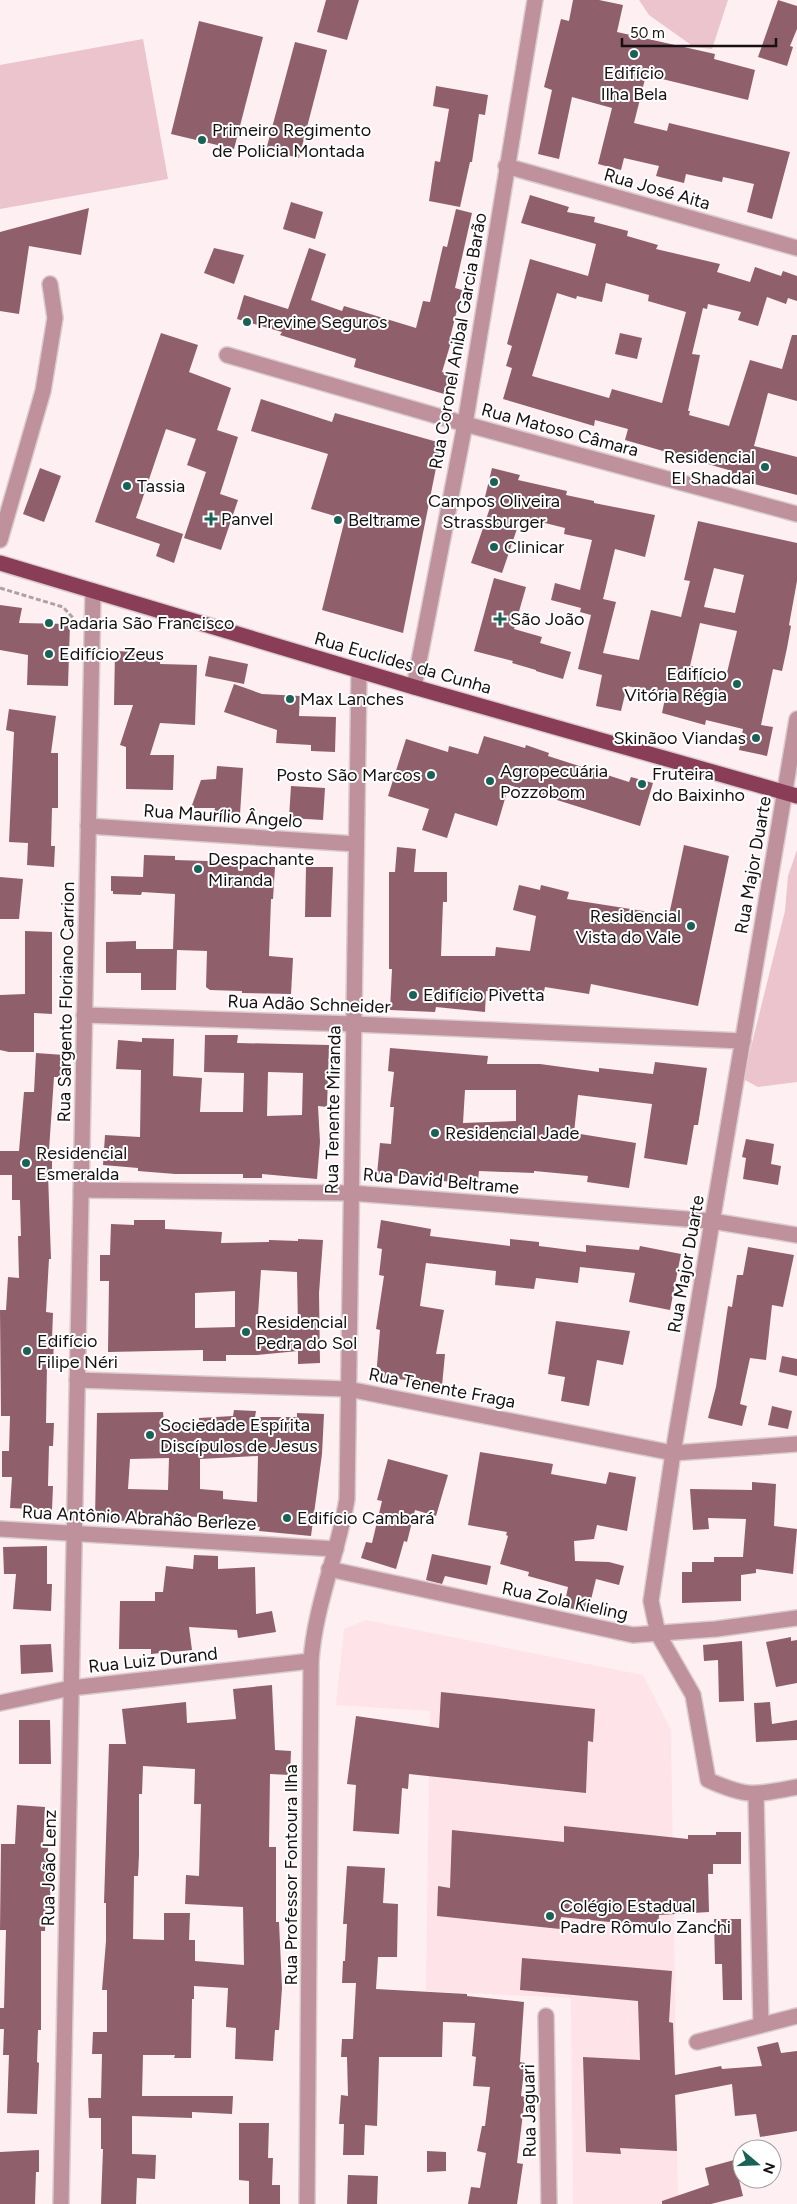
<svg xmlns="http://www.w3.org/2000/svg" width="797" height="2204" viewBox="0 0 797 2204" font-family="Figtree,sans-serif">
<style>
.built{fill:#fee3e9}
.green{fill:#ebc4cd}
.building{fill:#8f5f6c;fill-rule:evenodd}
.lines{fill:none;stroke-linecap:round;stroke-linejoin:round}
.minor-casing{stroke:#d9cbcf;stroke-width:18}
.major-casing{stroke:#d9cbcf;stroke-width:18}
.path{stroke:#aea2a5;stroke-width:3;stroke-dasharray:5 2.5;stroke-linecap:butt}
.minor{stroke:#be919c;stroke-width:15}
.major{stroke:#893d56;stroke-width:15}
.poi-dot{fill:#196258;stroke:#fff;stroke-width:2}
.labels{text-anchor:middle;stroke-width:4;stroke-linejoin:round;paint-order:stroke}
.poi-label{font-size:18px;fill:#171012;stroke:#fff;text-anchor:start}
.street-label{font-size:18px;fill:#171012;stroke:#fff}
</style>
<rect width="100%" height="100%" fill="#feeff3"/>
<polygon class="built" points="366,1620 643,1675 671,1730 678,2204 573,2204 571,1998 426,1991 430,1711 336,1705 344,1629"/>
<g class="green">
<polygon points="639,0 728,0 712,49 694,47 649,15"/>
<polygon points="143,39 168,179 0,209 0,65"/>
<polygon points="797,850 797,1082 758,1087 743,1079 785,911 788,876"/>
</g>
<g class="building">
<polygon points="326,0 359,0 347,40 317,32"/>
<polygon points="573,0 599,0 623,5 617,32 715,54 714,59 755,70 748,100 646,75 634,123 667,131 669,123 790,152 772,219 747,212 754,184 723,177 722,182 686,174 684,183 656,176 659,166 624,158 621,170 598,164 612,108 572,97 559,159 538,154 552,90 544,87 561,19 569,21"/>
<polygon points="778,0 797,6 797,29 790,46 793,47 787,66 758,57"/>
<polygon points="199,21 263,37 234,149 171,134"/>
<polygon points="295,42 327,50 299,158 266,150"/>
<polygon points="436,86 488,95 485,115 479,114 472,162 470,162 460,207 429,201 435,161 440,162 449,109 433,106"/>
<path d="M530,195L569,207L567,212L595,217L594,222L628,231L627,236L658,245L656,249L720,264L717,272L750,282L755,267L781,276L783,271L797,276V301L788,298L786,304L767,297L758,326L738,320L741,312L708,304L707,309L703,308L692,354L700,355L688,411H690L689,415L729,426L750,360L782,369L792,335H797V401L768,393L754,446L797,457V495L731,478L732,471L625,440L628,429L595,420L594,426L503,399L512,368L506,366L512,346L507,344L530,259L588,276L596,244L521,223ZM606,283L649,295L648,301L686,312L662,403L612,389L609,398L532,376L557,293L576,299L577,296L602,302Z"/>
<polygon points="291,202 323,212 315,239 283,229"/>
<polygon points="89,208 81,255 29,246 19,314 0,311 0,232"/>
<polygon points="456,209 472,213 455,288 462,290 450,338 452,339 442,372 450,374 444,394 354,367 356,359 280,335 282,332 237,319 244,295 288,309 309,248 326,254 311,300 342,311 344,306 416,328 423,301 430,302 443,246 447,247"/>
<polygon points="214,248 244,255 234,284 204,273"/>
<polygon points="161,333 198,345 189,372 231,388 217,430 238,437 220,494 238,500 221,550 184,538 206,472 187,465 196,439 166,429 136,518 183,534 174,563 156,556 160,544 95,522"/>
<polygon points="620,333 642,338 637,359 615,354"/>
<polygon points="261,399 332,422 335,413 441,443 403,633 322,610 345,519 311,509 328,454 251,431"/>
<polygon points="40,468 61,476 44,522 23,514"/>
<path d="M492,468L520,475L518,480L567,491L566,495L594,501V503L655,515L645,557L615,549L603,599L616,602L603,653L639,660L651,610L681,617L690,581L684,580L698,521L797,543V581L789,625L791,626L787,648L782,671L773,669L761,725L773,727L767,756L739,750L743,729L706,720L705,725L662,713L666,694L627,686L621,711L596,706L602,675L578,669L591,615L580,612L581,608L551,600L555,583L580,590L592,540L564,534L565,528L521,517L502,573L471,563L493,499L485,497ZM714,568L744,575L735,613L704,607ZM700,623L737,631L725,681L691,672L693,666H690Z"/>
<polygon points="494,578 526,587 514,629 542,637 540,643 571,652 563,679 536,671 536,670 512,663 513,661 474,651"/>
<polygon points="0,605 22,608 19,623 70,624 68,686 27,685 28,655 0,650"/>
<polygon points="115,651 161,653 160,664 197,665 195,725 160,723 150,755 174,755 173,790 126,789 126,747 120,745 133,705 114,705"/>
<polygon points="209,656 248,664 244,684 205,676"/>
<polygon points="234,684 262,694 300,696 299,716 336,717 335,752 311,751 311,745 276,743 277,730 224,712"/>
<polygon points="9,709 56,716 51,753 58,753 58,808 52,808 51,846 55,846 54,867 27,865 28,843 9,842 14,732 6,730"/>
<polygon points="484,736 525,748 526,745 549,753 548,756 629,782 631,777 653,783 640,826 509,785 497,826 455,813 447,838 422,830 429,809 388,796 406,739 448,752 449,746 478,754"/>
<polygon points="217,766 243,768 240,814 214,812 215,808 191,808 201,780 216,779"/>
<polygon points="291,786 325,788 323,820 289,818"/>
<polygon points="684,845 729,856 698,1006 591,984 589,994 545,987 543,995 516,990 516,994 486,991 485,1012 436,1007 435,1012 390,1010 392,969 389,969 389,872 395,872 397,847 416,849 414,872 447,872 447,902 443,902 441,956 495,956 496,947 530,951 536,916 513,910 519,885 540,890 541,885 569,892 567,899 669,915"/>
<polygon points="144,855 175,856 175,860 239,862 239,866 275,867 273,899 271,899 269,956 293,958 291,994 242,993 242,991 210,990 206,987 207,951 177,950 176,990 141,990 141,973 106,973 106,942 136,941 136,949 173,949 175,894 142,892 141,895 113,894 113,891 111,891 111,876 143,877"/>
<polygon points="306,867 333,867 331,917 305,917"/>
<polygon points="0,877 23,879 19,919 0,919"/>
<polygon points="25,931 52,932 52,1014 34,1013 34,1052 9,1052 0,1050 0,995 25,994"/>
<path d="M205,1035H238L237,1043L329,1045L327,1107L318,1106L320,1142L317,1179L262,1174V1178H243V1174H175L138,1171V1168L103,1165L105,1135L140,1137L141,1070L116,1069L118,1040L142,1042V1038L174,1039L173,1076L202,1078L200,1112H243L244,1073L204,1072ZM268,1072L303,1073L302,1115L267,1116Z"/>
<path d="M390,1048L488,1056L487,1064H540L599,1072V1068L653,1074L655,1062L707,1068L698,1125H694L687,1165L644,1158L652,1104L578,1095L574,1133L636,1143L629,1188L587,1182L588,1176L534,1171V1173L479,1171L478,1180L452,1177V1182L377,1174L380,1143L391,1144L394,1107H390L394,1072L388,1071ZM465,1090H516V1121L463,1123Z"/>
<polygon points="36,1053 64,1055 62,1077 54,1077 49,1150 52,1150 52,1174 48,1174 51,1259 49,1259 46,1312 53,1313 52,1339 54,1339 53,1365 47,1365 46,1423 54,1423 53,1446 49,1446 48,1486 53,1486 52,1510 10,1508 12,1477 2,1477 2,1451 9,1451 10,1416 1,1416 0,1310 6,1310 8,1277 19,1278 18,1236 21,1236 20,1200 12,1200 12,1175 0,1175 0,1151 19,1151 24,1092 34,1092"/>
<polygon points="746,1139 774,1144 771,1164 781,1166 778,1185 743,1179 746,1158 742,1157"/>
<path d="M134,1220H165V1229L222,1232L221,1243L269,1242V1240L298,1241V1239L323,1240L319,1293L320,1363L298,1364V1351L257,1355H226V1361H203V1350L108,1352L109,1281H100V1255H110L111,1224L134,1225ZM261,1270L297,1272L298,1327L257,1330ZM235,1291V1327L195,1328V1293Z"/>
<polygon points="381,1220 431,1229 430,1236 510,1246 510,1239 539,1242 539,1246 586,1252 586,1245 639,1250 640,1246 681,1254 670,1310 629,1302 635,1273 580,1267 578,1283 536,1278 534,1289 495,1285 496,1271 426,1263 420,1306 444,1310 436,1354 445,1354 442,1386 417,1384 418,1381 376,1377 380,1330 376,1329 384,1276 379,1275 382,1249 377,1248"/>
<polygon points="748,1247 794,1255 783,1307 772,1305 766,1360 750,1358 740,1404 747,1406 742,1426 708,1418 716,1387 728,1306 732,1307 737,1275 743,1275"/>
<polygon points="556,1321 630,1331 623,1365 597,1360 589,1406 561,1401 565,1377 548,1374"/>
<polygon points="782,1356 797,1359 797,1376 779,1372"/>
<polygon points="772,1406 792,1411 788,1429 768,1425"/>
<path d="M234,1410L256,1411L255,1417H297V1413L324,1414L322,1454L311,1536L259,1531L260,1527L232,1525L233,1520L202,1517L164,1516V1519L127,1518V1521L95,1519L97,1413L163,1412L164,1423H199V1418L233,1416ZM258,1456L257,1502L223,1499V1491L200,1489V1459ZM169,1458L168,1490L128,1489L130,1459Z"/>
<polygon points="480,1452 553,1464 551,1474 606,1484 609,1472 636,1477 627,1531 597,1525 594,1539 574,1541 575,1561 609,1562 624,1566 619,1585 596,1579 588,1612 564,1607 568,1587 528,1576 529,1572 500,1564 508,1536 506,1535 507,1532 468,1525"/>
<polygon points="388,1459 448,1475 436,1516 415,1510 407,1542 404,1541 396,1569 361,1558 366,1542 372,1543 382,1501 377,1500"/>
<polygon points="752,1482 776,1484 774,1526 797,1529 793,1574 756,1569 756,1573 741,1575 741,1601 682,1603 682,1572 692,1572 692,1562 714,1562 714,1557 743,1557 746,1519 708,1518 709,1529 693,1530 690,1489 752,1490"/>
<polygon points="47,1546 47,1584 52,1584 51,1611 13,1609 16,1574 4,1574 3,1547"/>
<polygon points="432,1554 491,1566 487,1585 445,1576 442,1584 426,1580"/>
<polygon points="194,1555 218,1556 218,1569 255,1567 256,1614 272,1611 276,1632 238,1638 237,1630 189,1627 192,1650 151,1654 151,1649 119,1649 120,1601 155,1601 155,1592 163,1592 166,1566 193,1569"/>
<polygon points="791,1637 791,1641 797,1640 797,1683 776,1687 766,1642"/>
<polygon points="742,1641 744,1701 719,1702 718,1660 704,1661 703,1645"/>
<polygon points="51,1644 53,1672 21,1674 20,1645"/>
<path d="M272,1685L275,1750L291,1751L290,1775L270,1774L269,1847H276V1922H279L282,1988L279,2030H275L273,2061L235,2059L236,2028L226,2027L228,1988L194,1986V1999H192L191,2058H174L175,2055H143L142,2096H233L232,2114L192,2112V2118L132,2116V2154L156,2155L155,2179L137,2178L136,2204H101L103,2149H101V2118H89L88,2098H101L102,2054H92L93,2032H107V1990H102L106,1941V1903H104L109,1744H126L122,1709L186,1702L187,1723L236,1719L233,1689ZM143,1766L195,1769L194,1804H201L199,1876L186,1875L185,1904L243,1907L244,1965L195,1961V1940H189L190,1913H164V1940L133,1939L134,1876H138L139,1855V1794H142Z"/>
<polygon points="441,1692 595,1709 593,1742 588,1741 586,1793 409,1774 408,1789 402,1788 399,1834 353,1831 356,1785 347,1784 356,1716 439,1728"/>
<polygon points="770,1702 772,1724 797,1720 797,1740 756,1742 754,1703"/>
<polygon points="19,1720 50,1720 51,1764 19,1764"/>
<polygon points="17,1805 45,1807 43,1845 48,1845 48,1876 51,1876 50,1901 46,1901 45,1931 41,1931 41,2030 38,2030 37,2062 39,2063 37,2114 7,2113 9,2055 3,2055 4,2029 0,2029 0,2008 4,2008 6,1930 0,1930 1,1844 15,1844"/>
<polygon points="564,1826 688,1839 688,1835 716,1835 716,1832 741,1832 741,1864 713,1864 713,1874 708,1874 709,1912 659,1915 658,1927 561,1917 560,1929 437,1916 438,1886 450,1888 452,1830 564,1842"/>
<polygon points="347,1866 385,1868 383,1903 398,1904 397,1957 378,1957 376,1989 467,1994 467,1996 524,2002 520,2062 525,2063 521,2096 525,2097 517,2163 523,2164 517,2204 468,2204 471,2187 480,2188 486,2153 477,2151 482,2126 485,2126 490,2087 473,2086 476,2057 472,2056 475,2023 443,2022 442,2057 379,2057 377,2126 365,2125 364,2155 343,2155 344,2124 339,2124 341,2095 348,2096 347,2057 341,2057 342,2039 353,2039 356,1983 342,1983 343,1961 345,1961 347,1924 343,1924"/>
<polygon points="714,1919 741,1919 742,2000 723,2000 722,1964 715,1964"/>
<polygon points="522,1958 672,1971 669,2022 673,2023 675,2075 721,2066 722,2069 762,2066 757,2047 778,2042 781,2053 797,2051 797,2131 760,2137 756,2114 735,2116 732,2084 675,2095 677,2151 620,2148 621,2154 586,2152 583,2057 640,2060 638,2001 520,1990"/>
<polygon points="239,2123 269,2123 268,2158 273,2158 272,2185 280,2185 280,2204 249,2204 249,2181 239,2180"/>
<polygon points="39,2150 39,2172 36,2172 35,2204 0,2204 0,2152"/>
<polygon points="427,2151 446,2152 446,2171 427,2172"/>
<polygon points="734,2160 743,2196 711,2204 662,2204 662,2201 709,2185 705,2168"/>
<polygon points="348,2175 378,2176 377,2204 347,2204"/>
</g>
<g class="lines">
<defs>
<g id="minor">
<polyline points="506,166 797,248"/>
<polyline points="227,355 465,424 797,514"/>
<polyline points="0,540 43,391 55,318 50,284"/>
<polyline points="414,687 465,424 535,0"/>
<path d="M797,719L673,1453L651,1601L658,1634L693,1695L708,1780C748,1798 755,1795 797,1787"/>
<polyline points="88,826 356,844"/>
<polyline points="84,1015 353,1024 743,1041"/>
<polyline points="81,1190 351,1193 712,1221 797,1235"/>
<polyline points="77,1380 348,1389 673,1453 797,1444"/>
<polyline points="0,1529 336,1549"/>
<polyline points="329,1569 633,1635 716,1629 797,1618"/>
<polyline points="0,1703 71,1688 311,1661"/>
<polyline points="756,1795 761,2025"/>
<polyline points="546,2016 549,2204"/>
<polyline points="697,2042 797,2016"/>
<polyline points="61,2204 93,591"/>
<path d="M307,2204L311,1661C315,1605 338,1554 347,1499L359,671"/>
</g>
<polyline id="major" points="0,563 414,687 797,796"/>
</defs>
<use href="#minor" class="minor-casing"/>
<use href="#major" class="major-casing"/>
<polyline class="path" points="0,588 63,607 74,619"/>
<use href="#minor" class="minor"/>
<use href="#major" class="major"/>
</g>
<g class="poi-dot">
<circle cx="634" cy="54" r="5"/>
<circle cx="202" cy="140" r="5"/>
<circle cx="247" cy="322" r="5"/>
<circle cx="765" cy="467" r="5"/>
<circle cx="494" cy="482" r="5"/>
<circle cx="127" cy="486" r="5"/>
<path d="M208.5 511.5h5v5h5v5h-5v5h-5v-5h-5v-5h5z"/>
<circle cx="338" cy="520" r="5"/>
<circle cx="494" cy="547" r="5"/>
<path d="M497.5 611.5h5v5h5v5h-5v5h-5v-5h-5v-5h5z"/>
<circle cx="49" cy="623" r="5"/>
<circle cx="49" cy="654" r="5"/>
<circle cx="737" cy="684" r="5"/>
<circle cx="290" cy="699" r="5"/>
<circle cx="756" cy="738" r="5"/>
<circle cx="431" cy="775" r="5"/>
<circle cx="490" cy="781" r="5"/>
<circle cx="642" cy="784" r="5"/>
<circle cx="198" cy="869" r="5"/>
<circle cx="691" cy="926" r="5"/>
<circle cx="413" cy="995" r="5"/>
<circle cx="435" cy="1133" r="5"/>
<circle cx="26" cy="1163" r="5"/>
<circle cx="246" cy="1332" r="5"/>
<circle cx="27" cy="1351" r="5"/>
<circle cx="150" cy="1435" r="5"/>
<circle cx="287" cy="1518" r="5"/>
<circle cx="550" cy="1916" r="5"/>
</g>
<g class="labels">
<g class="poi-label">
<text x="634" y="79" text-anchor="middle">Edifício<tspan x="634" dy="21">Ilha Bela</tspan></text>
<text x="212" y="136">Primeiro Regimento<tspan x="212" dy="21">de Policia Montada</tspan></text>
<text x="257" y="328">Previne Seguros</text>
<text x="755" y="463" text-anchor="end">Residencial<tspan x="755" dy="21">El Shaddai</tspan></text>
<text x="137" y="492">Tassia</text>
<text x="494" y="507" text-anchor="middle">Campos Oliveira<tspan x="494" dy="21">Strassburger</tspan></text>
<text x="221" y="525">Panvel</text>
<text x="348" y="526">Beltrame</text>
<text x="504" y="553">Clinicar</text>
<text x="510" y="625">São João</text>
<text x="59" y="629">Padaria São Francisco</text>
<text x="59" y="660">Edifício Zeus</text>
<text x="727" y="680" text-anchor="end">Edifício<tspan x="727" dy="21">Vitória Régia</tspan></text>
<text x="300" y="705">Max Lanches</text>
<text x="746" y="744" text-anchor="end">Skinãoo Viandas</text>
<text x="500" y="777">Agropecuária<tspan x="500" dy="21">Pozzobom</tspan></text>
<text x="652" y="780">Fruteira<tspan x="652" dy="21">do Baixinho</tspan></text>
<text x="421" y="781" text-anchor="end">Posto São Marcos</text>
<text x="208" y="865">Despachante<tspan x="208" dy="21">Miranda</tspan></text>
<text x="681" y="922" text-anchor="end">Residencial<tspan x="681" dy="21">Vista do Vale</tspan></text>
<text x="423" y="1001">Edifício Pivetta</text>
<text x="445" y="1139">Residencial Jade</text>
<text x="36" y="1159">Residencial<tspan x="36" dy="21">Esmeralda</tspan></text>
<text x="256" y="1328">Residencial<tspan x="256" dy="21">Pedra do Sol</tspan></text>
<text x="37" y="1347">Edifício<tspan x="37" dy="21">Filipe Néri</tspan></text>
<text x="160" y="1431">Sociedade Espírita<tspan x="160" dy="21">Discípulos de Jesus</tspan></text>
<text x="297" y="1524">Edifício Cambará</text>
<text x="560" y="1912">Colégio Estadual<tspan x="560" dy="21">Padre Rômulo Zanchi</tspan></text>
</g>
<g class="street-label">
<text transform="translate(657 189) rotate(16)" y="6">Rua José Aita</text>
<text transform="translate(458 341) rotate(-80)" y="6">Rua Coronel Anibal Garcia Barão</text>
<text transform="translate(560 430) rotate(15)" y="6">Rua Matoso Câmara</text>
<text transform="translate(403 663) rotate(16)" y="6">Rua Euclides da Cunha</text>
<text transform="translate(223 816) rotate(4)" y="6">Rua Maurílio Ângelo</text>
<text transform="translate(753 865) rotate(-80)" y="6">Rua Major Duarte</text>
<text transform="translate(66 1002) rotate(-89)" y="6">Rua Sargento Floriano Carrion</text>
<text transform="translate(309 1004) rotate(2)" y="6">Rua Adão Schneider</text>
<text transform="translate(333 1110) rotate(-89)" y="6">Rua Tenente Miranda</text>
<text transform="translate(441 1181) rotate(5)" y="6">Rua David Beltrame</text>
<text transform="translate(686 1264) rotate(-80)" y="6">Rua Major Duarte</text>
<text transform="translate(442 1388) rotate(11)" y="6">Rua Tenente Fraga</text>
<text transform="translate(139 1518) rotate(3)" y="6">Rua Antônio Abrahão Berleze</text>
<text transform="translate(565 1601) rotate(12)" y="6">Rua Zola Kieling</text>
<text transform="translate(153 1660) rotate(-6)" y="6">Rua Luiz Durand</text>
<text transform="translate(49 1868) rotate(-89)" y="6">Rua João Lenz</text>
<text transform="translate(291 1875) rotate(-90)" y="6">Rua Professor Fontoura Ilha</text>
<text transform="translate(529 2111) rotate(-91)" y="6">Rua Jaguari</text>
</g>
</g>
<g transform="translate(757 2164) rotate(109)"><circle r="24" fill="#ffffff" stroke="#a29fa0"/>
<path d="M0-4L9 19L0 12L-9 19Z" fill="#196258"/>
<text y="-8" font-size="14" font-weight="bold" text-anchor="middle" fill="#171012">N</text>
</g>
<path d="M622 38v8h154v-8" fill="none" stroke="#171012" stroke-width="2.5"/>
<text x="630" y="38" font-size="15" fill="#171012" stroke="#ffffff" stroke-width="4" paint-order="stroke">50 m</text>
</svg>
